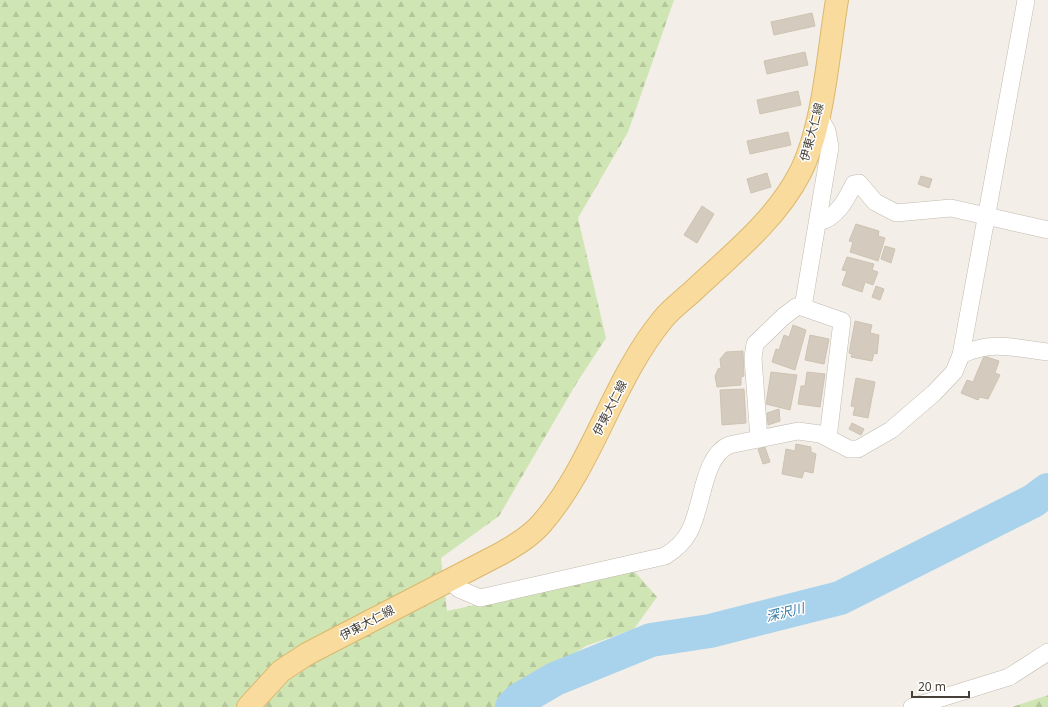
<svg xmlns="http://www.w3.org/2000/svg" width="1048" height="707" viewBox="0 0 1048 707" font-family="'Noto Sans','Noto Sans JP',sans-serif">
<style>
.forest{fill:url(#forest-firs)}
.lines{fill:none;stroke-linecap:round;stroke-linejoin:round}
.river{stroke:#a9d2ec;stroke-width:34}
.building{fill:#d4cbbe;stroke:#cec3b2}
.minor-casing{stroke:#c1baae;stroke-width:18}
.primary-casing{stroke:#dcb86d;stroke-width:24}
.minor{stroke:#fff;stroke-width:17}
.primary{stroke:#f8db9d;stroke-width:22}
.labels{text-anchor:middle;stroke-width:3;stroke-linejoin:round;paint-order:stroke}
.street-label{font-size:12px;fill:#464037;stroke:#fff}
.water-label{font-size:13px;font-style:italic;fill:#3578a3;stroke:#fff}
</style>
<defs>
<pattern id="forest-firs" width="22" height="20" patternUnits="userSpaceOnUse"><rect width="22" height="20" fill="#d0e5b4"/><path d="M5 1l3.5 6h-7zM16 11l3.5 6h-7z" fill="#b4c69b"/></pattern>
</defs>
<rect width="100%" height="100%" fill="#f3efe8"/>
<g class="forest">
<polygon points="0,0 674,0 628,132 578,218 606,338 576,384 499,516 441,558 447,611 634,571 657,597 634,629 586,646 507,696 495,707 0,707"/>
<polygon points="1048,695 1048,707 1012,707"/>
</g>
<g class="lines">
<polyline class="river" points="512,707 519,700 555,679 651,640 710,631 840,598 1033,501 1048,490"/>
</g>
<g class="building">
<polygon points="812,13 815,26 774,35 771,22"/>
<polygon points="805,52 808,65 767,74 764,61"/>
<polygon points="798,91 801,105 760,114 757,100"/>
<polygon points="788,132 791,145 750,154 747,141"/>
<polygon points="767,173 771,187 751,193 747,179"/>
<polygon points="921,176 932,179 929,188 918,184"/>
<polygon points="702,206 714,214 697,243 684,235"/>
<polygon points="856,224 879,231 878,236 885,238 878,261 850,252 853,242 849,241"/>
<polygon points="885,246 895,249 891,263 881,259"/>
<polygon points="847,257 874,264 872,270 878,272 873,285 865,282 862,292 842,285 847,271 842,270"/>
<polygon points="876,286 884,289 880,300 872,297"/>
<polygon points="855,321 872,325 870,333 879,335 877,354 874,353 872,361 851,357 852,354 849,353"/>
<polygon points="793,325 806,330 795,370 772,362 776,349 779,350 784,335 789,337"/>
<polygon points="810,335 829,339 824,364 805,360"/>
<polygon points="743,351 744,376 741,377 741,385 717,387 715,376 718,369 721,368 720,359 726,352"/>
<polygon points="984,356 999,361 995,373 1000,375 988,399 980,397 978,400 961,393 967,380 973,382"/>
<polygon points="771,372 797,375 790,410 766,404"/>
<polygon points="807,372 825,374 820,407 798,404 801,386 805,386"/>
<polygon points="856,378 875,382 868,418 853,415 855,407 851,406"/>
<polygon points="744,389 746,423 722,425 720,390"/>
<polygon points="779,409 780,421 768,425 767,413"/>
<polygon points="852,423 864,429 861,435 849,429"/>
<polygon points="796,444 811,447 811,452 816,454 813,473 804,471 802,478 782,474 786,449 795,451"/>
<polygon points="765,447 770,462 763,464 758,449"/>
</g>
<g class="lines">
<defs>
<g id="minor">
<path d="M818,222C836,219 846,200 854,184L859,183L875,202L896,213L951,208L1048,230"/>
<polyline points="803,307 830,147 827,131 818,115"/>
<path d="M961,355C991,340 1015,348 1048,352"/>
<polyline points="759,439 753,358 755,344 783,317 796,307 799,306 842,321 828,438"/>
<path d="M449,580L459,589L480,598L665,556C675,550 683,543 689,532C703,508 702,457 729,445L798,431L820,434L849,449H858L891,430L934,393L954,372L961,355L1026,0"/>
<polyline points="912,707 1009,677 1048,652"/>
</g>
<path id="primary" d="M248,707L281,671L307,654L502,553C516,545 531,536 542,523C594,463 612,381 663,319C671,309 682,301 692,292C730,256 776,220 800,173C824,126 828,53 837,0"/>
</defs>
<use href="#minor" class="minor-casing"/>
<use href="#primary" class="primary-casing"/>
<use href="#minor" class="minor"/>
<use href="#primary" class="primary"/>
</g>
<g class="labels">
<g class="street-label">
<text transform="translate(812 132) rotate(-75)" y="4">伊東大仁線</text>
<text transform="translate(610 408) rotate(-63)" y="4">伊東大仁線</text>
<text transform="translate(367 623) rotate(-28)" y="4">伊東大仁線</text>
</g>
<g class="water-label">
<text transform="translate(785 612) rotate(-14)" y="5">深沢川</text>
</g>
</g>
<path d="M912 691v6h57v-6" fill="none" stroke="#464037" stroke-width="2"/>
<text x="918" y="691" font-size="12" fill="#464037" stroke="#ffffff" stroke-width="3" paint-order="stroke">20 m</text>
</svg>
